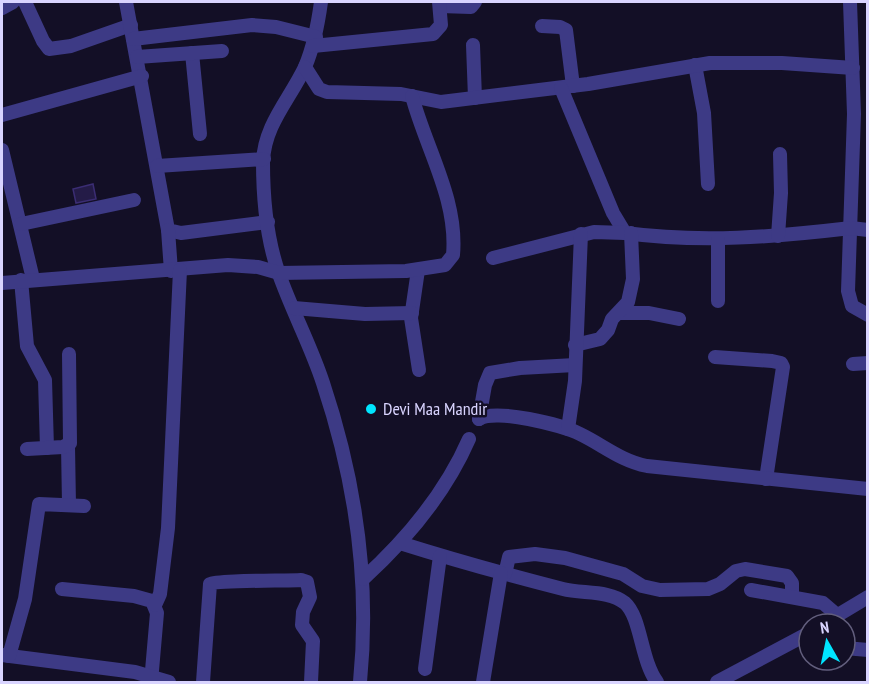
<svg xmlns="http://www.w3.org/2000/svg" width="869" height="684" viewBox="0 0 869 684" font-family="'PT Sans Narrow',sans-serif">
<style>
.building{fill:#241b47;stroke:#3b2d73;stroke-width:1.5}
.lines{fill:none;stroke-linecap:round;stroke-linejoin:round}
.minor{stroke:#3d3a85;stroke-width:14}
.poi-dot{fill:#00e5ff;stroke:#130f26;stroke-width:2}
.labels{text-anchor:middle;stroke-width:5;stroke-linejoin:round;paint-order:stroke}
.poi-label{font-size:18px;fill:#d9d4ff;stroke:#130f26;text-anchor:start}
</style>
<rect width="100%" height="100%" fill="#130f26"/>
<polygon class="building" points="93,184 96,199 76,203 73,189"/>
<g class="lines">
<g class="minor">
<polyline points="25,2 43,41 49,49 71,46 131,25"/>
<polyline points="126,2 168,230 181,233 268,222"/>
<path d="M321,2C318,24 314,46 305,67C290,99 264,125 263,162C263,197 267,240 279,274C292,311 311,346 323,383C355,479 370,582 360,682"/>
<polyline points="850,2 854,114 848,291 852,306 868,315"/>
<polyline points="440,6 471,7 475,2"/>
<polyline points="2,8 13,2"/>
<polyline points="542,26 560,27 566,30 573,86"/>
<polyline points="133,39 252,25 276,27 316,37"/>
<polyline points="473,45 475,98"/>
<polyline points="313,46 433,34 441,25 439,2"/>
<polyline points="192,53 200,134"/>
<polyline points="137,57 222,51"/>
<polyline points="695,65 704,113 708,184"/>
<polyline points="305,67 319,89 327,92 401,94 441,102 588,84 710,63 782,63 853,68"/>
<path d="M561,88L613,213L625,233C702,243 774,237 851,228L868,230"/>
<polyline points="2,115 142,76"/>
<polyline points="2,150 33,279"/>
<polyline points="157,166 264,159"/>
<polyline points="21,224 134,200"/>
<polyline points="168,230 171,271"/>
<polyline points="778,236 781,193 780,154"/>
<polyline points="493,258 594,232 625,233"/>
<polyline points="418,270 411,318 419,370"/>
<polyline points="21,280 27,346 45,380 47,448"/>
<path d="M2,283L228,265L258,267L279,273L406,271L445,265L453,255C458,199 426,149 412,96"/>
<polyline points="718,301 718,240"/>
<polyline points="294,308 365,314 412,313"/>
<polyline points="619,313 649,313 679,319"/>
<polyline points="575,345 600,339 608,330 612,319 628,302 633,279 631,233"/>
<polyline points="715,357 772,361 781,363 783,367 766,479"/>
<polyline points="853,364 868,363"/>
<path d="M479,419C495,408 562,425 580,434C603,445 621,461 647,466L868,489"/>
<polyline points="479,419 485,385 490,373 520,368 575,365"/>
<polyline points="568,429 575,381 581,234"/>
<polyline points="68,446 69,505"/>
<polyline points="27,449 63,447 70,443 69,354"/>
<path d="M400,543C454,560 508,575 563,589C582,594 609,590 625,603C641,617 641,661 657,682"/>
<polyline points="505,574 509,557 535,554 565,558 623,574 642,586 660,590 708,589 720,584 736,571 745,569 787,576 792,583 792,597"/>
<path d="M363,579C407,539 445,494 469,439"/>
<polyline points="62,589 134,596 152,601 157,613 151,682"/>
<polyline points="751,590 823,603 837,615"/>
<polyline points="155,605 160,594 168,528 180,270"/>
<polyline points="823,624 868,597"/>
<polyline points="845,648 868,650"/>
<polyline points="2,655 135,672 169,682"/>
<polyline points="9,656 25,599 39,504 84,506"/>
<polyline points="425,669 440,556"/>
<path d="M203,682L210,584C217,580 287,581 301,580L307,582L310,597L303,612L302,625L313,641L311,682"/>
<polyline points="483,682 501,573"/>
<polyline points="717,682 809,633"/>
</g>
</g>
<circle class="poi-dot" cx="371" cy="409" r="6"/>
<g class="labels">
<g class="poi-label">
<text x="383" y="415">Devi Maa Mandir</text>
</g>
</g>
<rect width="869" height="684" fill="none" stroke="#d9d4ff" stroke-width="6"/>
<g transform="translate(827 642) rotate(351)"><circle r="28" fill="#130f26" stroke="#625e7d" stroke-width="1.5"/>
<path d="M0-4.5L10 22L0 15L-10 22Z" fill="#00e5ff"/>
<text y="-9" font-size="16" font-weight="bold" text-anchor="middle" fill="#d9d4ff">N</text>
</g>
</svg>
